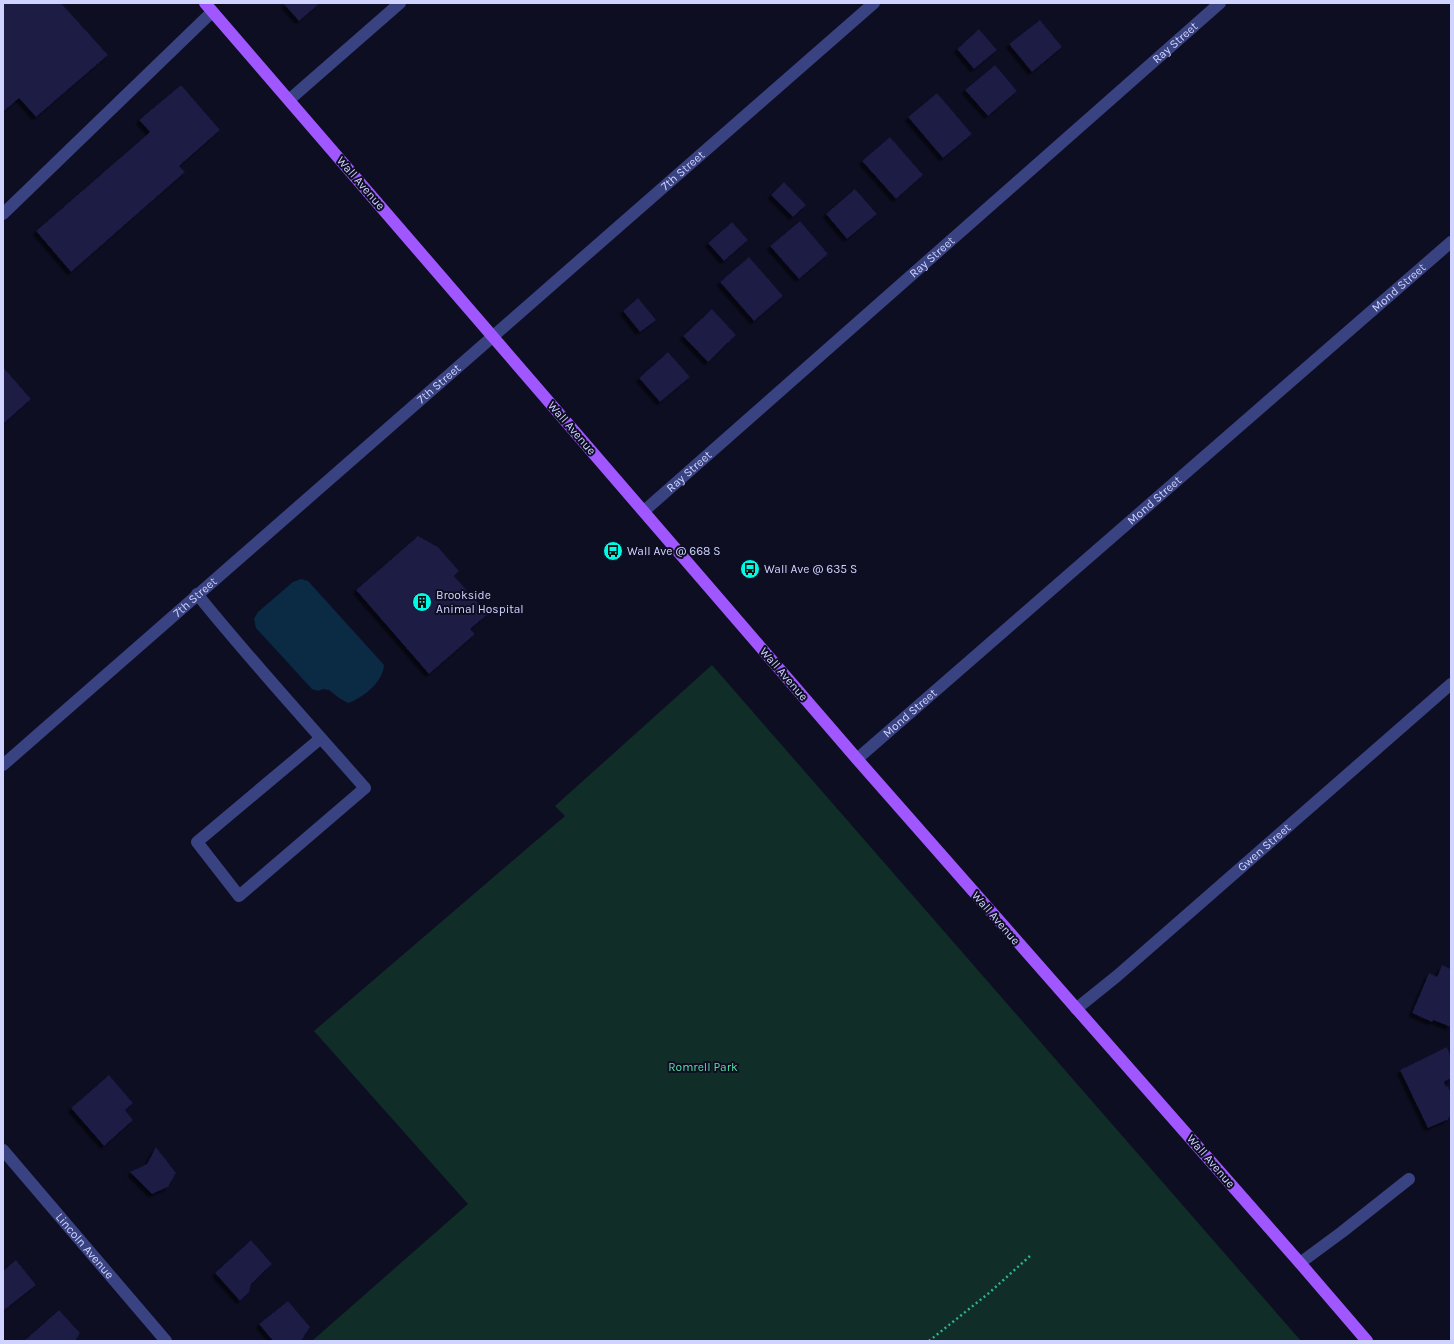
<svg xmlns="http://www.w3.org/2000/svg" width="1454" height="1344" viewBox="0 0 1454 1344" font-family="Karla,sans-serif">
<style>
.green{fill:#112d27}
.water{fill:#0b2a44}
.building{fill:#1a1a44;filter:url(#shadow)}
.lines{fill:none;stroke-linecap:round;stroke-linejoin:round}
.path{stroke:#2eb493;stroke-width:2.5;stroke-dasharray:2 3;stroke-linecap:butt}
.minor{stroke:#394382;stroke-width:12}
.major{stroke:#a157ff;stroke-width:12}
.labels{text-anchor:middle;stroke-width:4;stroke-linejoin:round;paint-order:stroke}
.street-label{font-size:12px;fill:#d0d3ff;stroke:#0e0e23}
.poi-label{font-size:12px;fill:#d0d3ff;stroke:#0e0e23;text-anchor:start}
.park-label{font-size:12px;fill:#5bdfa6;stroke:#0e0e23}
</style>
<defs>
<filter id="shadow"><feDropShadow dx="-3.5" dy="3.5" stdDeviation="1" flood-color="#0009"/></filter>
</defs>
<rect width="100%" height="100%" fill="#0e0e23"/>
<polygon class="green" points="712,665 1301,1341 312,1341 468,1204 314,1031 565,816 555,806"/>
<path class="water" d="M301,579L308,581L384,665C383,682 363,698 348,703L339,698L329,690L323,689L318,691L312,689L256,628L254,619L258,612L293,582Z"/>
<g class="building">
<polygon points="3,3 61,3 108,55 36,117 19,98 3,112"/>
<polygon points="283,3 320,3 299,21"/>
<polygon points="1040,20 1062,47 1032,72 1009,44"/>
<polygon points="979,29 997,50 974,69 957,49"/>
<polygon points="995,65 1017,91 988,116 965,90"/>
<polygon points="181,85 220,130 179,166 185,172 71,272 36,231 150,132 139,120"/>
<polygon points="937,93 972,134 943,158 908,117"/>
<polygon points="890,137 923,175 896,199 862,161"/>
<polygon points="784,182 806,205 793,217 771,195"/>
<polygon points="855,189 877,214 847,239 826,214"/>
<polygon points="800,221 828,254 799,279 770,246"/>
<polygon points="732,222 748,240 724,261 708,243"/>
<polygon points="749,257 783,296 754,321 720,282"/>
<polygon points="638,298 656,320 640,332 623,311"/>
<polygon points="712,309 736,335 708,362 683,336"/>
<polygon points="668,352 690,377 660,402 639,378"/>
<polygon points="3,367 31,399 3,424"/>
<polygon points="418,536 438,547 459,571 454,576 488,614 470,629 475,634 429,674 356,590"/>
<polygon points="1442,965 1451,969 1451,1027 1433,1020 1432,1022 1412,1013 1429,973 1437,977"/>
<polygon points="1447,1047 1451,1057 1451,1078 1444,1082 1446,1087 1448,1086 1451,1093 1451,1116 1448,1118 1449,1119 1428,1128 1400,1070"/>
<polygon points="109,1075 133,1103 125,1110 133,1120 104,1146 71,1108"/>
<polygon points="156,1147 176,1173 168,1187 152,1194 130,1172 147,1164"/>
<polygon points="251,1240 272,1264 251,1284 249,1292 240,1301 215,1273"/>
<polygon points="16,1260 36,1285 3,1311 3,1271"/>
<polygon points="288,1301 310,1327 301,1341 273,1341 259,1324"/>
<polygon points="59,1310 80,1333 75,1341 24,1341"/>
</g>
<g class="lines">
<polyline class="path" points="929,1341 989,1293 1030,1256"/>
<g class="minor">
<polyline points="289,100 400,3"/>
<polyline points="3,214 212,12"/>
<path id="s1" d="M644,511L1220,3"/>
<path d="M197,594C251,661 309,724 365,788L239,896L197,842L321,738"/>
<path id="s2" d="M857,759L1451,242"/>
<path id="s3" d="M3,765L874,3"/>
<path id="s4" d="M1076,1009L1117,976L1451,684"/>
<path id="s5" d="M3,1150L166,1341"/>
<polyline points="1300,1263 1342,1232 1409,1179"/>
</g>
<polyline class="major" points="205,3 857,759 1300,1263 1367,1341"/>
</g>
<defs>
<symbol id="bus-disc" viewBox="-11 -11 22 22"><circle r="9.5" fill="#00fbe5" stroke="#0e0e23"/><path d="M-5-6H5V4H4V6H2V4H-2V6H-4V4H-5ZM-3.5-4V0h7V-4ZM-3.5 1.2v1.5H-2V1.2ZM2 1.2v1.5H3.5V1.2Z" fill="#111"/></symbol>
<symbol id="building-disc" viewBox="-11 -11 22 22"><circle r="9.5" fill="#00fbe5" stroke="#0e0e23"/><path d="M-4-6H4V6H1V3H-1V6H-4ZM-2.5-4.3h1.7v1.8h-1.7ZM.8-4.3h1.7v1.8H.8ZM-2.5-1h1.7V.8h-1.7ZM.8-1h1.7V.8H.8Z" fill="#111"/></symbol>
</defs>
<g fill-rule="evenodd">
<use href="#bus-disc" x="602" y="540" width="22" height="22"/>
<use href="#bus-disc" x="739" y="558" width="22" height="22"/>
<use href="#building-disc" x="411" y="591" width="22" height="22"/>
</g>
<g class="labels">
<g class="street-label">
<text dy="4" stroke="none"><textPath href="#s1" startOffset="708">Ray Street</textPath></text>
<text dy="4" stroke="none"><textPath href="#s3" startOffset="903">7th Street</textPath></text>
<text transform="translate(361 183) rotate(49)" y="4">Wall Avenue</text>
<text dy="4" stroke="none"><textPath href="#s1" startOffset="384">Ray Street</textPath></text>
<text dy="4" stroke="none"><textPath href="#s2" startOffset="718">Mond Street</textPath></text>
<text dy="4" stroke="none"><textPath href="#s3" startOffset="579">7th Street</textPath></text>
<text transform="translate(572 428) rotate(49)" y="4">Wall Avenue</text>
<text dy="4" stroke="none"><textPath href="#s1" startOffset="60">Ray Street</textPath></text>
<text dy="4" stroke="none"><textPath href="#s2" startOffset="394">Mond Street</textPath></text>
<text dy="4" stroke="none"><textPath href="#s3" startOffset="255">7th Street</textPath></text>
<text transform="translate(784 674) rotate(49)" y="4">Wall Avenue</text>
<text dy="4" stroke="none"><textPath href="#s2" startOffset="70">Mond Street</textPath></text>
<text dy="4" stroke="none"><textPath href="#s4" startOffset="248">Gwen Street</textPath></text>
<text transform="translate(996 918) rotate(49)" y="4">Wall Avenue</text>
<text transform="translate(1211 1161) rotate(49)" y="4">Wall Avenue</text>
<text dy="4" stroke="none"><textPath href="#s5" startOffset="126">Lincoln Avenue</textPath></text>
</g>
<g class="poi-label">
<text x="627" y="555">Wall Ave @ 668 S</text>
<text x="764" y="573">Wall Ave @ 635 S</text>
<text x="436" y="599">Brookside<tspan x="436" dy="14">Animal Hospital</tspan></text>
</g>
<g class="park-label">
<text x="703" y="1071">Romrell Park</text>
</g>
</g>
<rect width="1454" height="1344" fill="none" stroke="#d0d3ff" stroke-width="8"/>
</svg>
